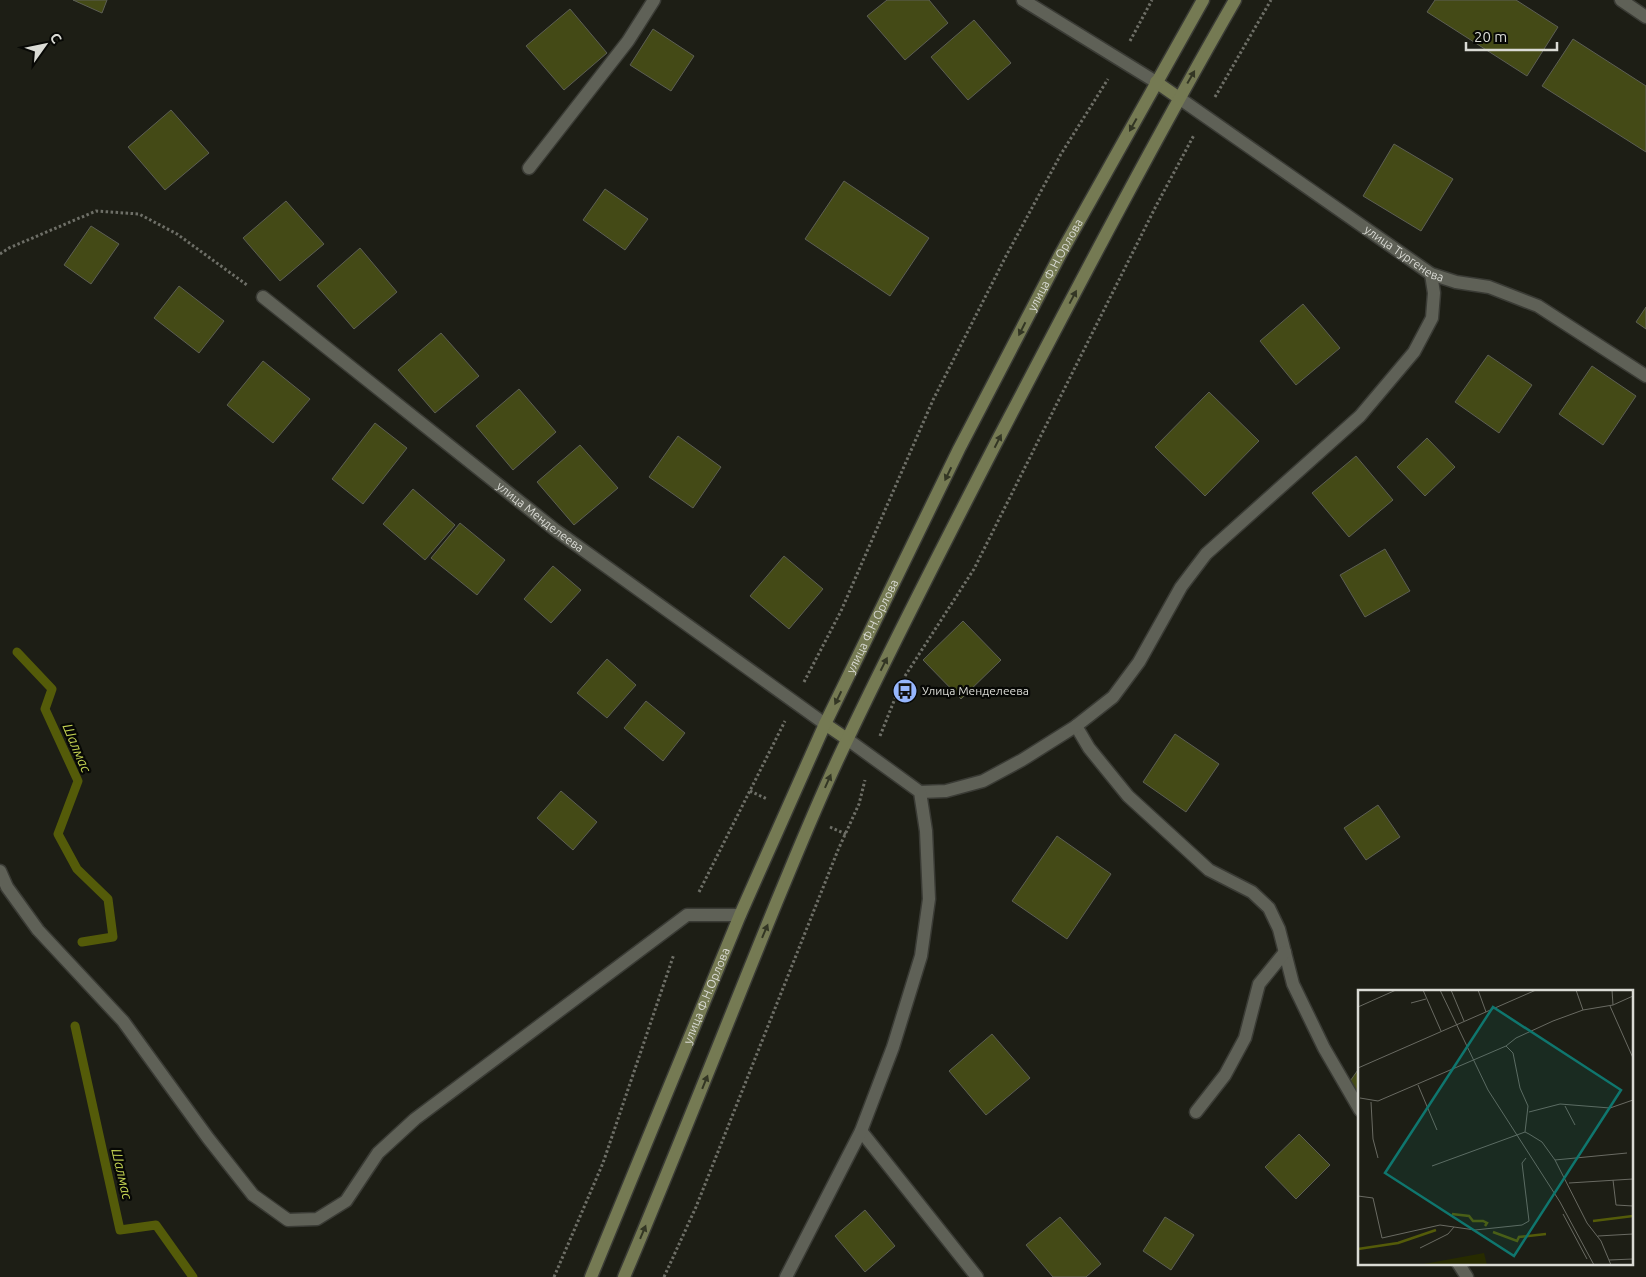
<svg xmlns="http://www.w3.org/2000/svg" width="1646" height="1277" viewBox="0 0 1646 1277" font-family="Ubuntu,sans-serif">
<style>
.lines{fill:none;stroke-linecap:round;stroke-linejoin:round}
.stream{stroke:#545b09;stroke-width:9}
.building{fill:#444a16;stroke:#5d5f54}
.lane-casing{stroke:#3a3b35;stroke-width:15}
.street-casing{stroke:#3a3b35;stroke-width:15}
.secondary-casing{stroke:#3a3b35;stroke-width:15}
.path{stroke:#6e6f67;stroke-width:3;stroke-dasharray:2.5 2.5;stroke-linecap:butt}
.lane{stroke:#5f6157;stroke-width:12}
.street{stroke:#5f6157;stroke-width:12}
.secondary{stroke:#757a53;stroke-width:12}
.oneway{fill:#333624}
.labels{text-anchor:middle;stroke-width:4.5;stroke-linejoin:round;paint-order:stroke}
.street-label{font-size:12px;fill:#dadbd5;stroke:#070805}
.poi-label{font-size:12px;fill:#dadbd5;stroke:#070805;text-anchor:start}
.water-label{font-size:14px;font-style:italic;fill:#c4d352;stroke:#070805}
.inset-river{fill:none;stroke:#545b09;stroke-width:2.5}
.inset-road{fill:none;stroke:#696a62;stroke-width:1}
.view{fill:#0f766e;fill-opacity:0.15;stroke:#0f766e;stroke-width:2.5}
.inset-edge{fill:none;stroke:#dadbd5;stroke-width:2.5}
</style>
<rect width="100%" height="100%" fill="#1d1e15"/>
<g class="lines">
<g class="stream">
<polyline points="17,652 52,689 45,709 78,781 58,834 77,869 108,899 113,937 82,942"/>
<polyline points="75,1026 120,1230 156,1225 193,1277"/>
</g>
</g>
<g class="building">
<polygon points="73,0 107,0 102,13"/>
<polygon points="887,0 929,0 948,23 905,60 867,16"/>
<polygon points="1435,0 1516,0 1558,27 1527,76 1427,12"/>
<polygon points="570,9 607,53 564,90 526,46"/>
<polygon points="974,20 1011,63 968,100 931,57"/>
<polygon points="653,29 694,56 671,91 630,65"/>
<polygon points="1573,39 1646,86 1646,152 1542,86"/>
<polygon points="171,110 209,153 165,190 128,147"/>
<polygon points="1394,144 1453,179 1421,231 1363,196"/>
<polygon points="844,181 929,238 890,296 805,239"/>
<polygon points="605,189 648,219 625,250 583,220"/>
<polygon points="286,201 324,244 280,281 243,238"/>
<polygon points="91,226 119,244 91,284 64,265"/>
<polygon points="360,248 397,292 354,329 317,286"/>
<polygon points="179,286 224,321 199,353 154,318"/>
<polygon points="1303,304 1340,348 1296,385 1260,341"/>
<polygon points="1646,307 1646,329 1636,322"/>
<polygon points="441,333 479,376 435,413 398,370"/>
<polygon points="1488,355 1532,385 1499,433 1455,402"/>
<polygon points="263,361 310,399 273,443 227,405"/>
<polygon points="1592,366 1636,396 1603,445 1559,414"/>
<polygon points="519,389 556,432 513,470 476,426"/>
<polygon points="1209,392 1259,441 1205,496 1155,447"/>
<polygon points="375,423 407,448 363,504 332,479"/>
<polygon points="678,436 721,467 693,508 649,477"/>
<polygon points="1427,438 1455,467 1425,496 1397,467"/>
<polygon points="580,445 618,488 574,525 537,482"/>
<polygon points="1356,456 1393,500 1349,537 1312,493"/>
<polygon points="413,489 455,525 425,560 383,524"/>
<polygon points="460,523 505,560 477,595 431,558"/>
<polygon points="1385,549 1410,591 1365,617 1340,575"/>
<polygon points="784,556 823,589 789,629 750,596"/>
<polygon points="553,566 581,590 551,623 524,599"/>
<polygon points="963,621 1001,660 961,699 923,660"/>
<polygon points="607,659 636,685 607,718 577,693"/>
<polygon points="646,701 685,733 663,761 624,728"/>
<polygon points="1175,734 1219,764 1186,812 1143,782"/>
<polygon points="561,791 597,822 573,850 537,818"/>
<polygon points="1378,805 1400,837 1366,860 1344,828"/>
<polygon points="1057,836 1111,874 1067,939 1012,901"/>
<polygon points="992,1034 1030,1078 986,1115 949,1071"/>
<polygon points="1360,1067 1360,1093 1348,1084"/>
<polygon points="1299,1134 1330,1165 1296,1199 1265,1167"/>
<polygon points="865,1210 895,1246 865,1272 835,1236"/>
<polygon points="1060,1217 1101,1264 1086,1277 1053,1277 1026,1245"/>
<polygon points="1165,1217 1194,1235 1171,1270 1143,1251"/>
</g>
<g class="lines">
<defs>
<g id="lane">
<polyline points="529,168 628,41 654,0"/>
<polyline points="1076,726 1089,748 1128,796 1209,870 1252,892 1269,908 1279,929 1293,984 1324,1048 1360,1110"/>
<polyline points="920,792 946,791 983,781 1022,760 1076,726 1113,697 1139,662 1181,587 1206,554 1360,416 1414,352 1432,318 1434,293 1431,274"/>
<polyline points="0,871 7,887 38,930 123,1021 208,1138 253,1195 288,1220 317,1219 346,1201 378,1153 415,1119 687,915 740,915"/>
<polyline points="1196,1112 1225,1075 1245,1038 1259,984 1285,952"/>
<polyline points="861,1131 977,1277"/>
<polyline points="1458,1263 1467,1277"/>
</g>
<g id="street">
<polyline points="1023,0 1156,82"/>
<polyline points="1621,0 1646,17"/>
<path id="s1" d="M1179,98L1431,274L1456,282L1489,287L1538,306L1646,376"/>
<path id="s2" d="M263,297L554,529L825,724"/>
<polyline points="786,1277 861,1131 893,1047 921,956 929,899 926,831 920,792 847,739"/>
</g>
<g id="secondary">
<polyline points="1156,82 1179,98"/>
<polyline points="825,724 847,739"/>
<path id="s3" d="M591,1277L740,915L825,724L959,449L1060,255L1203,0"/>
<path d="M624,1277C677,1152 726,1026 777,901C800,846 822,791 848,738C895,639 945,542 995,445C1073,296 1151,146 1235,0"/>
</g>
</defs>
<use href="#lane" class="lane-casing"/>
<use href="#street" class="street-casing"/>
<use href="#secondary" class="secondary-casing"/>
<g class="path">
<polyline points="1130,41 1152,0"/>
<polyline points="1215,97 1271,0"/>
<polyline points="0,254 9,248 96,211 139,214 177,234 247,285"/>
<polyline points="905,676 974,569 1156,206 1194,135"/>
<polyline points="804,682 841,611 933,400 1006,256 1061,154 1108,79"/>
<polyline points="880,736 898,691"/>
<polyline points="750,791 767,799"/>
<polyline points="830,827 846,834"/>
<polyline points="699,892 785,721"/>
<polyline points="554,1277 603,1163 674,954"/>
<polyline points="664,1277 696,1207 838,850 859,804 865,780"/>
</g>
<use href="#lane" class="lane"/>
<use href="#street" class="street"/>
<use href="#secondary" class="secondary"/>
</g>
<defs><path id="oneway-solid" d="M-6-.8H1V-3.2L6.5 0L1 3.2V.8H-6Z" transform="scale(1.25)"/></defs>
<g class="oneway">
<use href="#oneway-solid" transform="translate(1191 77) rotate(-60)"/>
<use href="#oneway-solid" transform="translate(1133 125) rotate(119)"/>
<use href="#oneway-solid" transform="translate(1073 297) rotate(-62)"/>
<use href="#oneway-solid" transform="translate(1022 329) rotate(117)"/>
<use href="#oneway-solid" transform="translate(998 441) rotate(-63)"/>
<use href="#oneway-solid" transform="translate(948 474) rotate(116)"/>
<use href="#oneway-solid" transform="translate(884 664) rotate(-63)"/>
<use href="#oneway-solid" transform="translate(838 698) rotate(116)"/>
<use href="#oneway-solid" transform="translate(828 781) rotate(-66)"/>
<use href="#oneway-solid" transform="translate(765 931) rotate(-67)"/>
<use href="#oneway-solid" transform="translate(705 1082) rotate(-68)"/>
<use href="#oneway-solid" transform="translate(643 1232) rotate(-67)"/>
</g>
<defs>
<symbol id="bus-disc" viewBox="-11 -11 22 22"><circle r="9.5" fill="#96b6fd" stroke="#070805"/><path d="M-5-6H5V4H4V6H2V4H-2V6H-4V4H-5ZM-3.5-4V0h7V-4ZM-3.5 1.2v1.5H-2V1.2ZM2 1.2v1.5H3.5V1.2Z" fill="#111"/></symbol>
</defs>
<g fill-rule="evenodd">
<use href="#bus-disc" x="891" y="677" width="28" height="28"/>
</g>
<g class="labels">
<g class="street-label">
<text dy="4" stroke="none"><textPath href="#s1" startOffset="274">улица Тургенева</textPath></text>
<text dy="4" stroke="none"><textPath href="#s3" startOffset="1114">улица Ф.Н.Орлова</textPath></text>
<text dy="4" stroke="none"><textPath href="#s2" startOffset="354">улица Менделеева</textPath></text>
<text dy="4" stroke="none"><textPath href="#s3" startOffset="709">улица Ф.Н.Орлова</textPath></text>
<text dy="4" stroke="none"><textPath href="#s3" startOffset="304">улица Ф.Н.Орлова</textPath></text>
</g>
<g class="poi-label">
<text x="922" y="695">Улица Менделеева</text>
</g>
<g class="water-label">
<text transform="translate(77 748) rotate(67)" y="5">Шалмас</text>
<text transform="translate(122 1174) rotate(77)" y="5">Шалмас</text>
</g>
</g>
<g transform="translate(1358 990)">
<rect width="275" height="275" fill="#1d1e15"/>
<path d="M126,263L129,275H60Z" fill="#272b00"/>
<path class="inset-river" d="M94,224L111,226L115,231H125L129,233L127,236M235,231L275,226M135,242L159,251L161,247L188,244M0,259L40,253L78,240"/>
<path class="inset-road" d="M65,0L83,41M82,0L130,100L202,212L236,275M93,0L106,31M120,0L128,22M218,0L225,20M254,0L255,15M53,13L68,9M252,16L275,68M0,17L38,0M148,56L155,63L162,98L170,116L167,142M0,78L178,0M60,95L79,140M2,108L20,111L148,56L158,48L195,31L225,20L255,15L275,6M13,112L15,149L20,168M207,116L217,135M171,122L202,114L252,118L275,110M197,170L269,163M74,176L167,142L171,144L184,152L197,170L229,233L243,251L253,275M255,190L258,215L275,216M211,193L275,189M0,206L15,208L24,248L82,235L117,240L164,235L171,231L164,173L168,168M205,224L229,269M240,246L275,244M62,258L90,244L96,237M251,270L275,269"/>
<path class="view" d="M135,17L263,100L156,266L27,183Z"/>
<rect width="275" height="275" class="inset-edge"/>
</g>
<g transform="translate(45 45) rotate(57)" stroke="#070805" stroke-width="4" paint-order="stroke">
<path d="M0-4L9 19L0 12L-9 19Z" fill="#dadbd5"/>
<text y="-8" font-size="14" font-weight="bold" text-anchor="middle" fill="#dadbd5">С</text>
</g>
<path d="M1466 42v8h91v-8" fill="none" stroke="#dadbd5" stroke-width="2.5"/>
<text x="1474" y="42" font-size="15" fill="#dadbd5" stroke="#070805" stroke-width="4" paint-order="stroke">20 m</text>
</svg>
